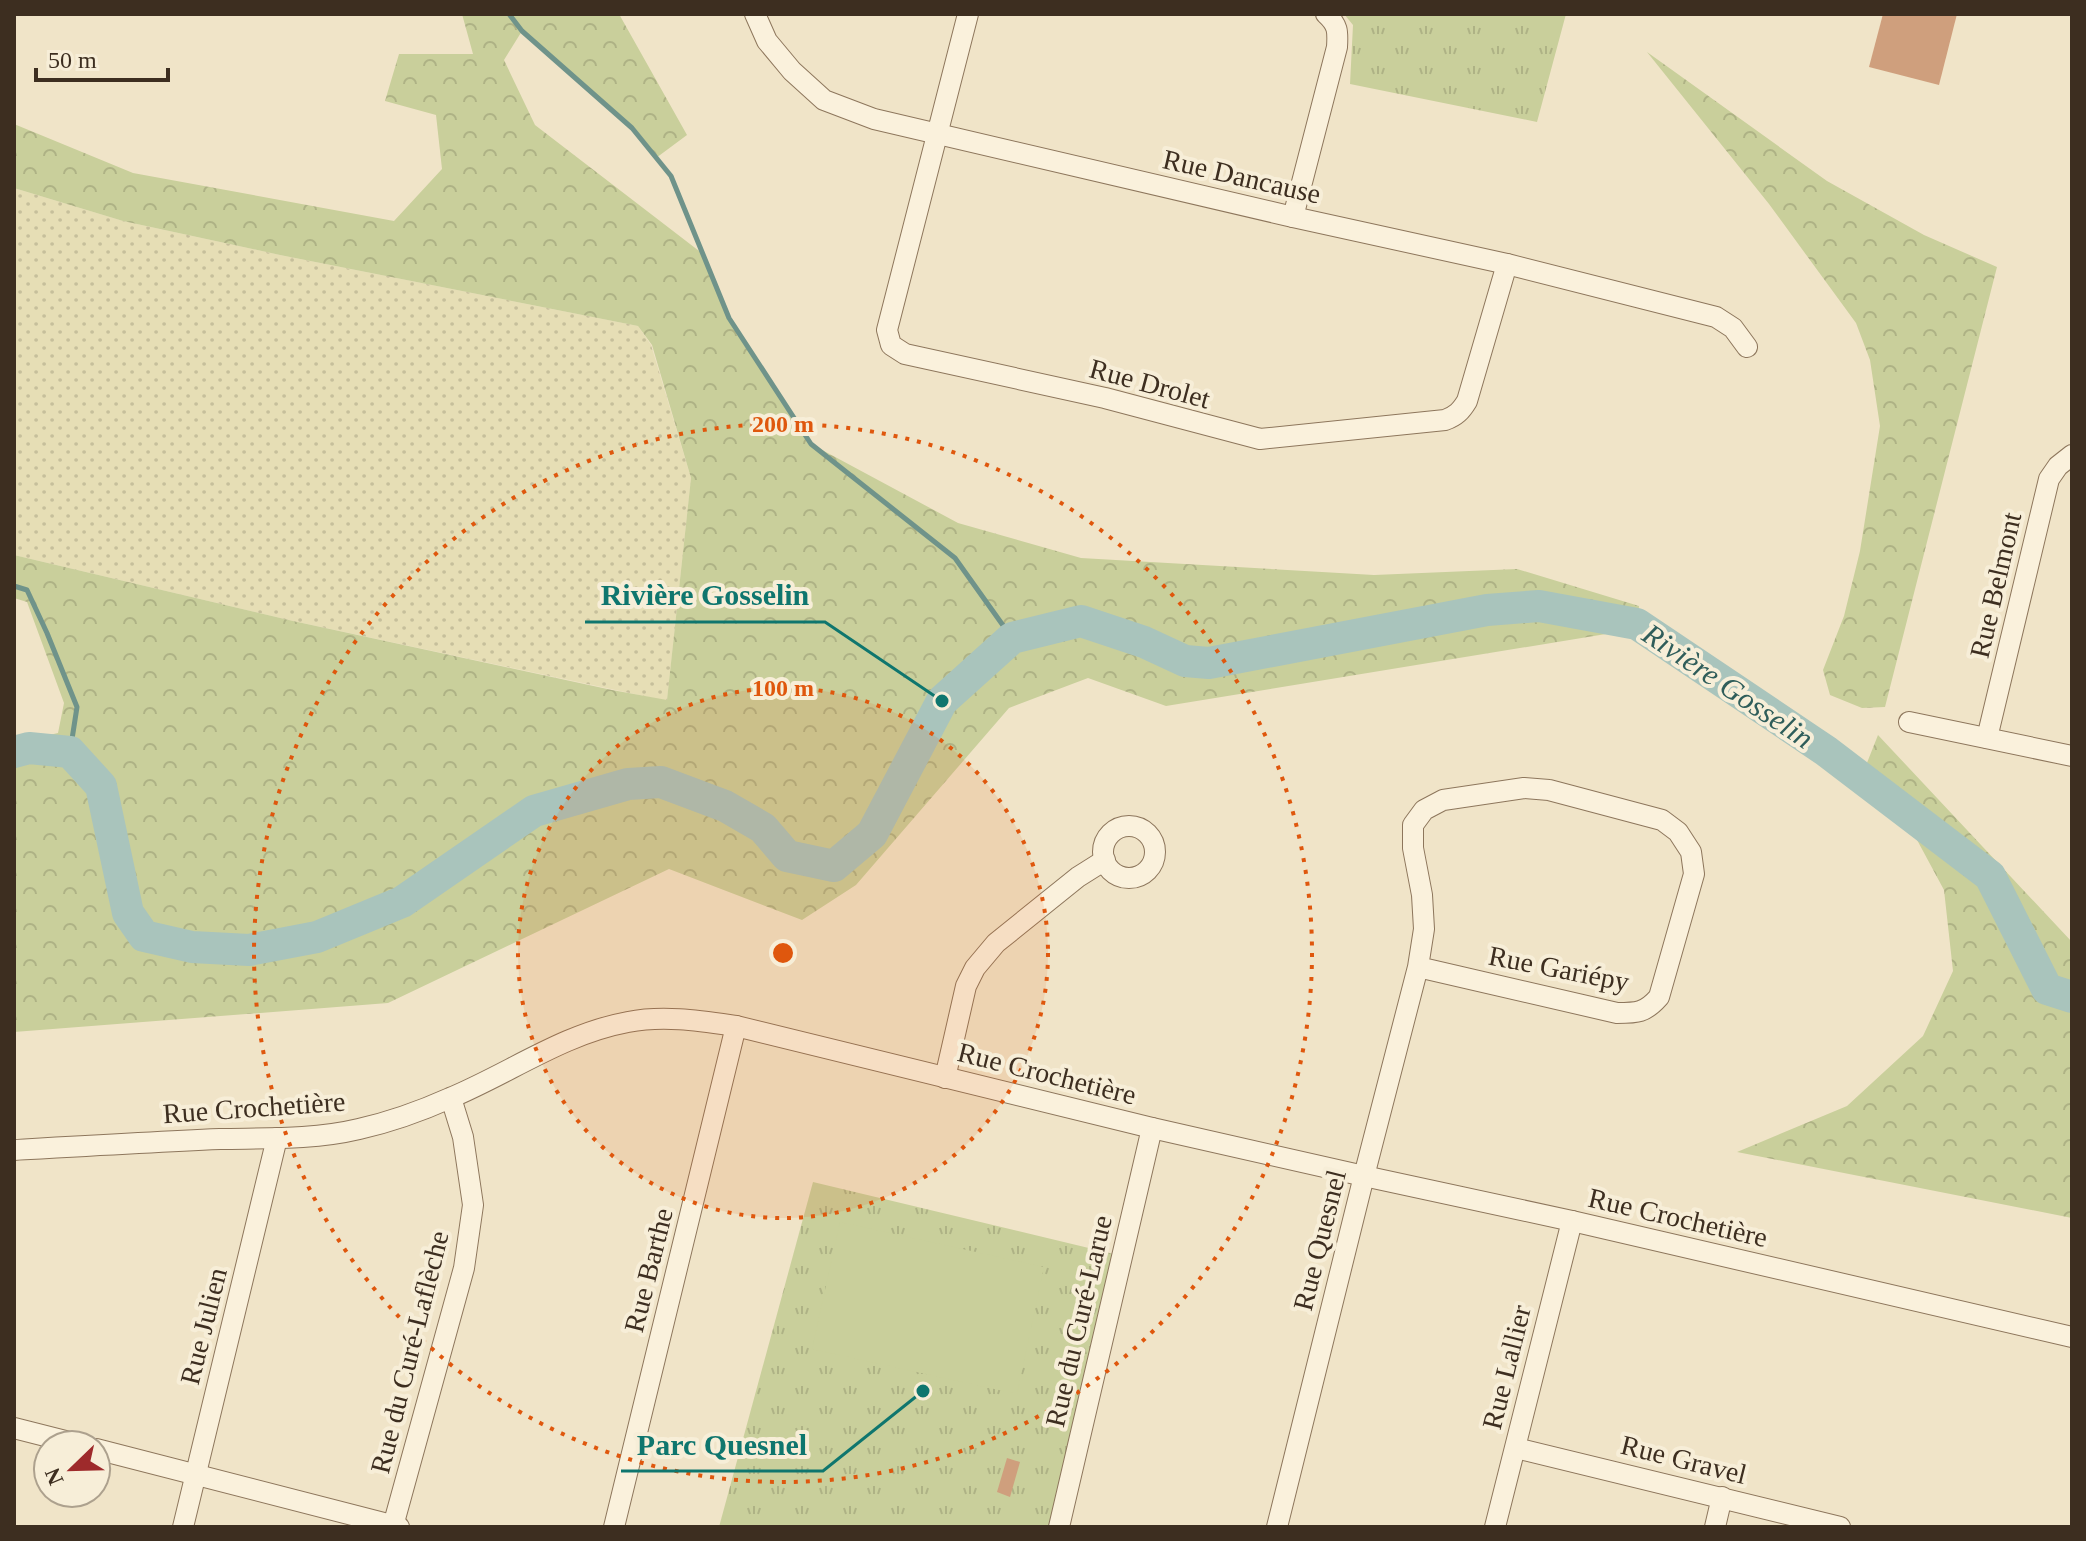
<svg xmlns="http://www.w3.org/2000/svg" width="2086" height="1541" viewBox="0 0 2086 1541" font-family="Georgia,serif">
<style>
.farmland{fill:url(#farmland-dots)}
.grass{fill:url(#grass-tufts)}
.forest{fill:url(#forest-crowns)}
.garden{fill:#c9cf9b}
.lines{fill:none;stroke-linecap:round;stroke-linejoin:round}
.stream{stroke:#6f938a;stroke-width:5}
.river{stroke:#a9c4bc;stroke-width:32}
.building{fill:#cf9f7d}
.minor-casing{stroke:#8d765c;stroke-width:22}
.minor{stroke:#faf1dc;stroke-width:20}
.ring{fill:none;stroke:#df570d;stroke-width:4;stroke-dasharray:4 8}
.labels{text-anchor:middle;stroke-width:8;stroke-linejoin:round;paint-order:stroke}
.street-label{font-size:28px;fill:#3d2e20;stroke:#f7eed8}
.water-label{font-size:30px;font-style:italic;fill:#2f5d5a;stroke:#f7eed8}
.centre{fill:#df570d;stroke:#f7eed8;stroke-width:4}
.ring-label{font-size:24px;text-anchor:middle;font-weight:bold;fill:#df570d;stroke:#f7eed8;stroke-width:8;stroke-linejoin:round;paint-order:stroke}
.leader{fill:none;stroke:#0f766e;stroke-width:3}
.callout-dot{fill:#0f766e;stroke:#f7eed8;stroke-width:3}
.callout-label{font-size:30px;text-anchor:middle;font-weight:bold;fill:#0f766e;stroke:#f7eed8;stroke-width:8;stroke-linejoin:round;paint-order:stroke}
</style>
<defs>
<pattern id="farmland-dots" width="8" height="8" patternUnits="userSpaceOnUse" patternTransform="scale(2)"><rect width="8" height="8" fill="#e6deb5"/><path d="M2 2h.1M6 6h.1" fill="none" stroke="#c6bf9b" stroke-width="1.8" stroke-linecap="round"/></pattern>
<pattern id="grass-tufts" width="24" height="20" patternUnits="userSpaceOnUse" patternTransform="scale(2)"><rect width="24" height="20" fill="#c9cf9b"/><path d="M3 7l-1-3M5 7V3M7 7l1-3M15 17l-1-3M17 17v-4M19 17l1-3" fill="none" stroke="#aeb285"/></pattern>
<pattern id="forest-crowns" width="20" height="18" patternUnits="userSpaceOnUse" patternTransform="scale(2)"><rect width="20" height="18" fill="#c9cf9b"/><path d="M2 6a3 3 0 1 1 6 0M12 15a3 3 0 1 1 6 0" fill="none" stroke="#aeb285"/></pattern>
</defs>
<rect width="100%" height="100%" fill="#f0e4c8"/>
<polygon class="farmland" points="14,188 123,221 280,255 638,326 651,345 691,478 667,701 293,621 14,555"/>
<g class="grass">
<polygon points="1344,14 1566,14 1537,122 1350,84 1353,25"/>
<polygon points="813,1182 1122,1256 1059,1527 719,1527"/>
</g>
<g class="forest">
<polygon points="462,14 619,14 687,135 656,158 632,128 522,31 504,60 535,125 703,254 729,318 811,444 958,523 1081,558 1374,575 1517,569 1639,606 1637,624 1618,632 1166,706 1088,678 1009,708 856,885 802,920 669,869 388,1003 14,1032 14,743 58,733 64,703 27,602 14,598 14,555 293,621 612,690 667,700 691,478 652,345 638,326 280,255 123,221 14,188 14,124 133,173 394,221 442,169 436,115 385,101 399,54 473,54"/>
<polygon points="1647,52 1827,181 1924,235 1997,267 1885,707 1862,708 1830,695 1823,670 1844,616 1860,551 1880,426 1870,360 1856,323 1769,204"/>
<polygon points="1878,735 2072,942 2072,1218 1737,1152 1847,1106 1923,1036 1953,971 1944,890 1916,838 1861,778"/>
</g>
<polygon class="garden" points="840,1222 1044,1267 1017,1394 812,1349"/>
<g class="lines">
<g class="stream">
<polyline points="509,14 522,31 632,128 671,176 729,318 811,444 955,558 1012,638"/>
<polyline points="14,586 27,590 47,633 77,707 70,752"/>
</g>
<polyline class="river" points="14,752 29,748 70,752 101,786 128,913 144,936 192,947 249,950 317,937 402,902 534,811 628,784 661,782 725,806 763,828 787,856 834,866 872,834 942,701 1012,638 1081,621 1144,642 1185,661 1209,663 1487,610 1539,606 1637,624 1826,751 1990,876 2047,989 2072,997"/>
</g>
<g class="building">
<polygon points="1883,14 1957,14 1939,85 1869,67"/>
<polygon points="1007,1458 1020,1462 1010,1497 997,1492"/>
</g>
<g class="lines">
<defs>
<g id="minor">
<polyline points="755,14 767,41 792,71 824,100 874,119 1293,217 1507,264 1716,317 1733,328 1747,347"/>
<path d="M968,14L887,330L891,345L905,354L1105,398L1260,439L1445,420C1456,416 1461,411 1467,401L1507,264"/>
<path d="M1293,217L1337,47C1338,31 1338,25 1326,14"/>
<polyline points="1909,722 2072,756"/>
<polyline points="1987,738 2049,479 2058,466 2072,455"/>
<circle cx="1129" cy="852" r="26"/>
<polyline points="945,1078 966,986 975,968 996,943 1078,877 1105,860"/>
<path d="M14,1150C83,1146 151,1142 220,1139C266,1138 313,1140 359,1129C390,1122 421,1111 450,1098C510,1073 563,1034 628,1022C664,1015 701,1021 736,1026L1152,1128L1364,1176L1572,1221L2072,1337"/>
<polyline points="14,1428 81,1445"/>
<polyline points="1516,1448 1840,1527"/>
<polyline points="96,1449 399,1527"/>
<polyline points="393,1526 464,1268 473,1205 463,1137 451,1098"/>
<polyline points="183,1527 277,1138"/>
<polyline points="614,1527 736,1026"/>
<polyline points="1059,1527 1152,1128"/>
<path d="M1277,1527L1364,1176L1418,967L1424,929L1422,895L1413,848V825L1424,810L1443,800L1524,788L1549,790L1662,820L1678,832L1691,852L1694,874L1659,997C1645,1013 1637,1013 1617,1013L1418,967"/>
<polyline points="1495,1527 1572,1221"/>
<polyline points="1715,1527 1722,1497"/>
</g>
</defs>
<use href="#minor" class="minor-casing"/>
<use href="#minor" class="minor"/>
</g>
<circle cx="783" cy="953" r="265" fill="#df570d" fill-opacity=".12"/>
<g class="ring">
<circle cx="783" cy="953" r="265"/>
<circle cx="783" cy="953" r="529"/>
</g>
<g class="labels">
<g class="street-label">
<text transform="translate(1242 176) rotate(13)" y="10">Rue Dancause</text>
<text transform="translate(1150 383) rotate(15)" y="10">Rue Drolet</text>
<text transform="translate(1995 585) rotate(-77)" y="10">Rue Belmont</text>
<text transform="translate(1559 968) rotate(11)" y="10">Rue Gariépy</text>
<text transform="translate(1047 1073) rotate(14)" y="10">Rue Crochetière</text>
<text transform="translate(254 1107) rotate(-4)" y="10">Rue Crochetière</text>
<text transform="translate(1678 1217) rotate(13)" y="10">Rue Crochetière</text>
<text transform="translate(1319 1240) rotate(-76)" y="10">Rue Quesnel</text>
<text transform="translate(648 1270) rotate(-76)" y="10">Rue Barthe</text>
<text transform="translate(1078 1321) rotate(-77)" y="10">Rue du Curé-Larue</text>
<text transform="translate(203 1326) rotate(-76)" y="10">Rue Julien</text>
<text transform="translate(409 1352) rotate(-76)" y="10">Rue du Curé-Laflèche</text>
<text transform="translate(1506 1367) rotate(-76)" y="10">Rue Lallier</text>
<text transform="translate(1684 1459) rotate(14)" y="10">Rue Gravel</text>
</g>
<g class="water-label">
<text transform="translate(1728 686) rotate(34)" y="10">Rivière Gosselin</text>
</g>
</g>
<circle cx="783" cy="953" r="12" class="centre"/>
<g class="ring-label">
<text x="783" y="432">200 m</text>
<text x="783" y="696">100 m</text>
</g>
<path class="leader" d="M942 701L825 622H585M923 1391L823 1471H621"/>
<g class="callout-dot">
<circle cx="942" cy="701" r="8"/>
<circle cx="923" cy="1391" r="8"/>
</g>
<g class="callout-label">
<text x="705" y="605">Rivière Gosselin</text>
<text x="722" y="1455">Parc Quesnel</text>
</g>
<rect width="2086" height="1541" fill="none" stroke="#3d2e20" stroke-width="32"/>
<g transform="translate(72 1469) rotate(247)"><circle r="38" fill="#f7eed8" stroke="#ada18e" stroke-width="2"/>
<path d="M0-6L14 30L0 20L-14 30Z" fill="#9e2a2b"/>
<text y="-12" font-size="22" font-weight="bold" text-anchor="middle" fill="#3d2e20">N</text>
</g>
<path d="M36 68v12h132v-12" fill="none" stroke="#3d2e20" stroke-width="4"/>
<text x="48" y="68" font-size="24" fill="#3d2e20" stroke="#f7eed8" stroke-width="6" paint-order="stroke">50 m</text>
</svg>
